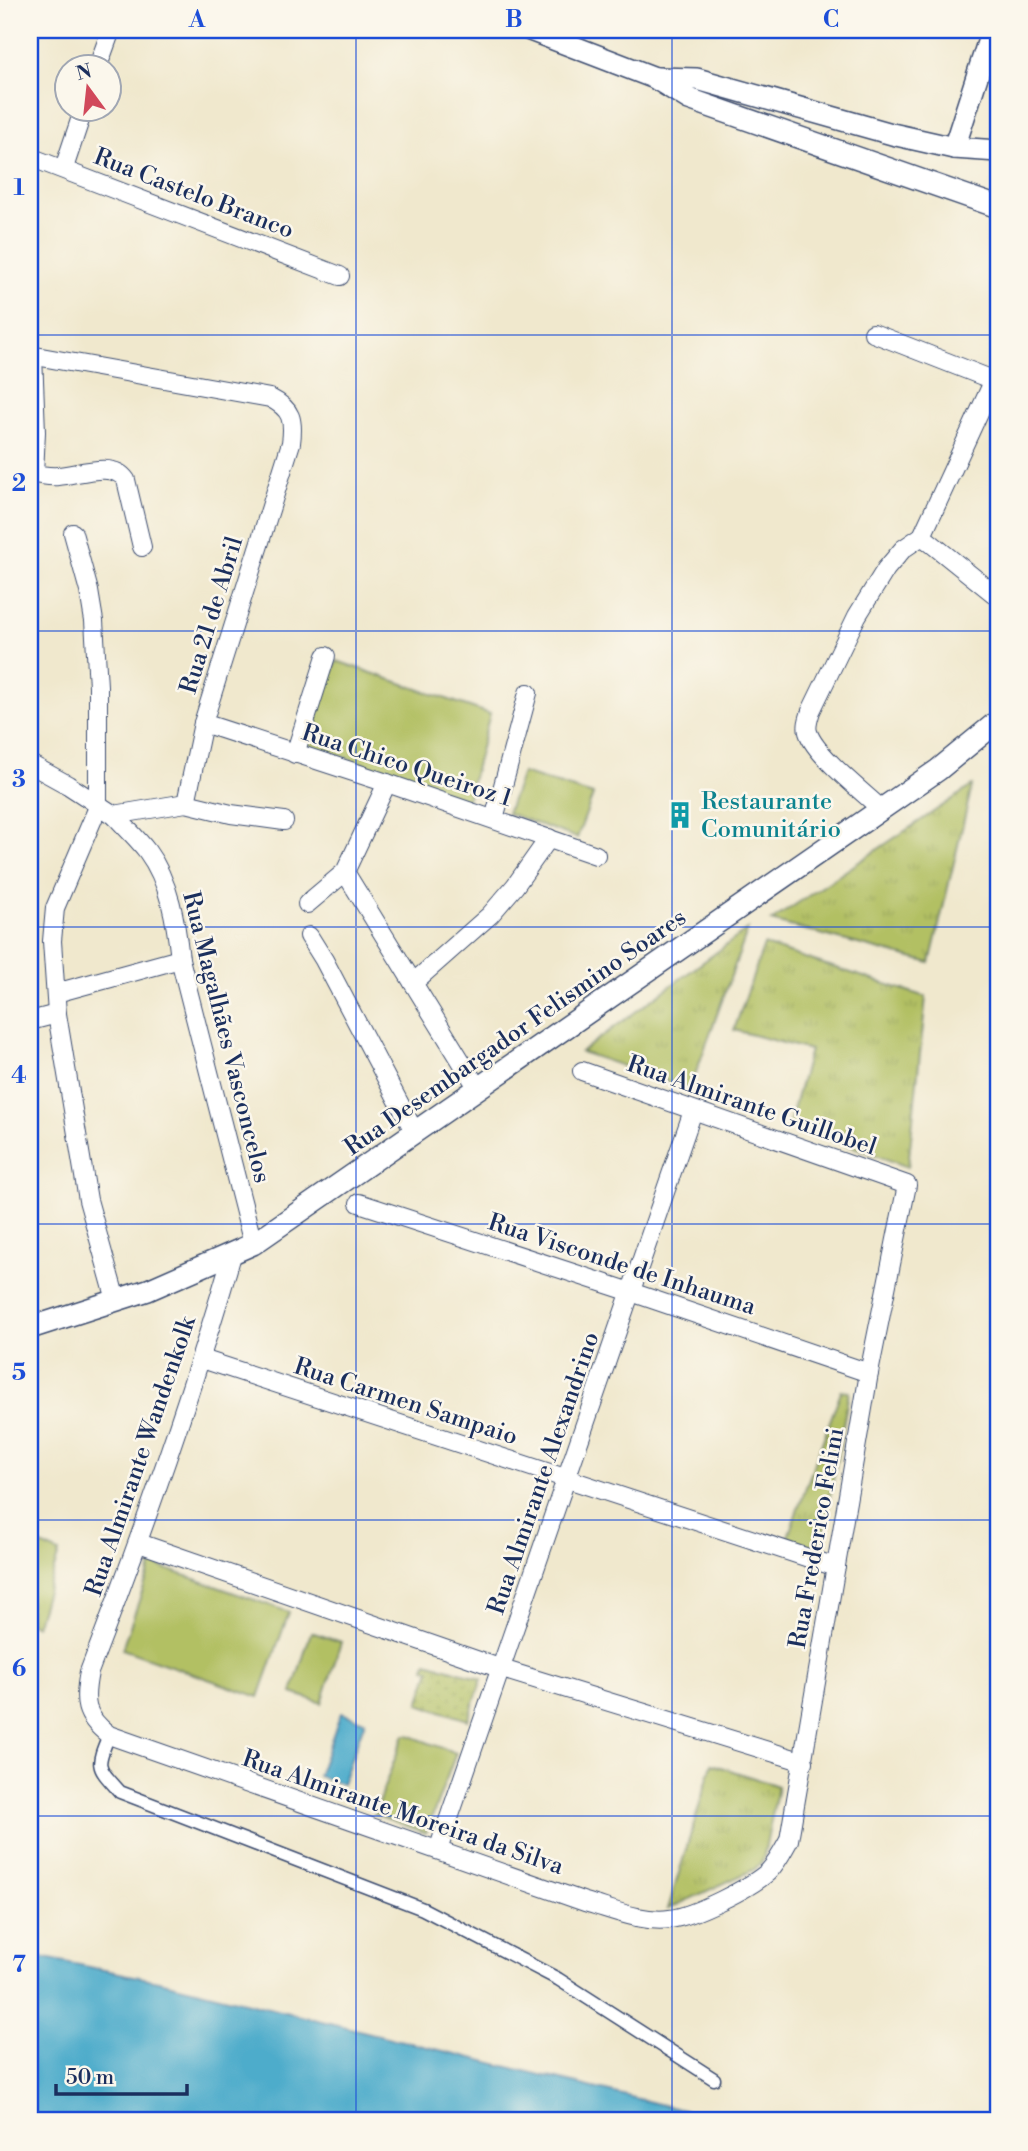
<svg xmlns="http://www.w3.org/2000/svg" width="1028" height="2151" viewBox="0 0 1028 2151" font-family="'Libre Bodoni',serif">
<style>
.grass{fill:url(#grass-tufts);stroke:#667860;stroke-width:2}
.park{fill:url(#park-dots);stroke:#667860;stroke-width:2}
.garden{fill:#b2c063;stroke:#667860;stroke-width:2}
.water{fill:#4daccb;stroke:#346e94;stroke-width:2}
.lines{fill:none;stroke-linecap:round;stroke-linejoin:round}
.pedestrian-casing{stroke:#3b4b6f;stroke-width:15}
.minor-casing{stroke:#3b4b6f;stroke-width:20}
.tertiary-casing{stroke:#3b4b6f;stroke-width:24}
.pedestrian{stroke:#fff;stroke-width:12}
.minor{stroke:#fff;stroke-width:18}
.tertiary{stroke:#fff;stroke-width:21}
.grid{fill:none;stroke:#1d4ed8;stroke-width:2;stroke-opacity:0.55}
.labels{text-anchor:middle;stroke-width:5;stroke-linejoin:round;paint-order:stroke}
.street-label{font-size:24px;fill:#1b2f5e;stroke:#fbf7ec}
.culture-label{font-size:24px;fill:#0d838f;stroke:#fbf7ec;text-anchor:start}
.neatline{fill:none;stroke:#1d4ed8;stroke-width:2.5}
.grid-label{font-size:23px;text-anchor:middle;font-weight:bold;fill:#1d4ed8}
</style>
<defs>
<pattern id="grass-tufts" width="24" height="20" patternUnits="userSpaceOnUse" patternTransform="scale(1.75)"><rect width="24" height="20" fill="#b2c063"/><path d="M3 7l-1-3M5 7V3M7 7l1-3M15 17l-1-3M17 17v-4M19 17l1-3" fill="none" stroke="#98a558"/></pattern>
<pattern id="park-dots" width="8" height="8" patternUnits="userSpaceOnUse" patternTransform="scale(1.75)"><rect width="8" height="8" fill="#b2c063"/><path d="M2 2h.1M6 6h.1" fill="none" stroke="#98a558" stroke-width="1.8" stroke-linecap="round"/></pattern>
</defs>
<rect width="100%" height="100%" fill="#fbf7ec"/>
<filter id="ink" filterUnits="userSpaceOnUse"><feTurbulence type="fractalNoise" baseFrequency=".0143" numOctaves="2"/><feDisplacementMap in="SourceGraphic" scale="14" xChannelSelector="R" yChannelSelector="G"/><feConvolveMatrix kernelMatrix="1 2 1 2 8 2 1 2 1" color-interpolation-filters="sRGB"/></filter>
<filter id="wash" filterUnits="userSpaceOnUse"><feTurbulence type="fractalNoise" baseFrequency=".00686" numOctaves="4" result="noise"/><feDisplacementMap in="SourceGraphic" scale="28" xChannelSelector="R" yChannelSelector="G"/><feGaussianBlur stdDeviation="1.57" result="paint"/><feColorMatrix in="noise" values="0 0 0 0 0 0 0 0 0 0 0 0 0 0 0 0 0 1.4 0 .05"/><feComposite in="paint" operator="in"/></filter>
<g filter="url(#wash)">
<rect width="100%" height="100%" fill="#f0e8cd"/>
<g class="grass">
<polygon points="972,786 930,963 771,921"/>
<polygon points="748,929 690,1089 581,1052"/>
<polygon points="764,945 926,997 908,1167 789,1124 810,1050 734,1030"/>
<polygon points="841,1391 849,1392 820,1551 817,1553 787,1539"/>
<polygon points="712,1764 778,1786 763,1860 755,1869 668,1909"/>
</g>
<polygon class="park" points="427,1662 482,1679 468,1720 419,1704 430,1670 425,1668"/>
<g class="garden">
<polygon points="337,661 490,714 467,800 306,744"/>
<polygon points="522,773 593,795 577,838 507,813"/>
<polygon points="30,1540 59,1553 36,1626 30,1623"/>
<polygon points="152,1564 289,1612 259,1697 122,1649"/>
<polygon points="311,1632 341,1642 322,1703 292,1693"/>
<polygon points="404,1735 408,1735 456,1753 426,1833 374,1814"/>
</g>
<g class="water">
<polygon points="341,1713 365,1721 342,1784 318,1776"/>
<polygon points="30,1955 159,1981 728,2121 30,2121"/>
</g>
</g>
<g filter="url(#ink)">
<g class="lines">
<defs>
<path id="pedestrian" d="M109,1735C95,1768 97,1766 120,1792L423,1909L558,1979L714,2079"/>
<g id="minor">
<polyline points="98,66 111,30"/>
<polyline points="30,157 340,276"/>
<polyline points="64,168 84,108"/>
<polyline points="873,333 998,382"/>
<path d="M30,355L270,398C292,409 294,420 291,443L203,723L186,803"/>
<polyline points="33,355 36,432 34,474"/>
<path d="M30,474C39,474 48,477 58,476C77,475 113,460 126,480L142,547"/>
<polyline points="73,533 89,591 94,621 98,686 98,807 55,908 52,941 57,1014 88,1200 116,1300"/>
<polyline points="922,536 998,597"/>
<polyline points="203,723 387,783 596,855"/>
<polyline points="295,754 326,656"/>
<polyline points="30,764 68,785 114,815 186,803 231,814 284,821"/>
<path d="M881,809C863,792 815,755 808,732C806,725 809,718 811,711L857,616L886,569L903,549L922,536L994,380"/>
<path d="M114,815C125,827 137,838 147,851C170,882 176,923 180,959L253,1244"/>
<polyline points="494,819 528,693"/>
<polyline points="345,872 477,1087"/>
<polyline points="307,904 345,872 387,783"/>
<polyline points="309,936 324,960 415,1133"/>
<polyline points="413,983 490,915 515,886 549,838"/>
<polyline points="56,993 180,959"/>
<polyline points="30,1021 57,1014"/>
<polyline points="359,1203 631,1292 869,1373"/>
<path d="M232,1255C191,1396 142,1535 89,1672C83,1702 84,1716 109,1735L585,1902C611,1909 642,1923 670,1919C694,1916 750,1888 768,1872C777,1863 783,1851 789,1840L869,1373L907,1185L582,1071"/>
<polyline points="202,1359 836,1567"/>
<polyline points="139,1543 502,1669 804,1762"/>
<polyline points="438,1850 693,1111"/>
</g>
<g id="tertiary">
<polyline points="530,30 655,78 689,99 998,207"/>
<polyline points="657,78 697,79 892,134 954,148 998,151"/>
<polyline points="954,148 992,30"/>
<polyline points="30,1328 148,1290 253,1244 938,770 998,721"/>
</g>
</defs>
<use href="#pedestrian" class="pedestrian-casing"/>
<use href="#minor" class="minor-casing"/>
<use href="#tertiary" class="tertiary-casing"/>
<use href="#pedestrian" class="pedestrian"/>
<use href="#minor" class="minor"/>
<use href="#tertiary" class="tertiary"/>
</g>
</g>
<path class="grid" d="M356,30V2121M672,30V2121M30,335H998M30,631H998M30,927H998M30,1224H998M30,1520H998M30,1816H998"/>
<defs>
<symbol id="building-bare" viewBox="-9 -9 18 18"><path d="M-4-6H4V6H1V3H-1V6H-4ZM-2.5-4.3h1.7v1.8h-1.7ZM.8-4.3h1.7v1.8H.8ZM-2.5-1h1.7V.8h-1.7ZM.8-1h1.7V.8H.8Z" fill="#0f9aa8" stroke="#fbf7ec" stroke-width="2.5" paint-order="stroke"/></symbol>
</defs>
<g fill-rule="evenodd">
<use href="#building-bare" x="661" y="796" width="38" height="38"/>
</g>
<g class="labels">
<g class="street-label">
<text transform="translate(194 193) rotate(21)" y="8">Rua Castelo Branco</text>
<text transform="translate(211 615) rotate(-73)" y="8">Rua 21 de Abril</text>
<text transform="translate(407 765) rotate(18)" y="8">Rua Chico Queiroz 1</text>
<text transform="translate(515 1032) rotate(-35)" y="8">Rua Desembargador Felismino Soares</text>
<text transform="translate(227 1037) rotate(76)" y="8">Rua Magalhães Vasconcelos</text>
<text transform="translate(752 1105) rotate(19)" y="8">Rua Almirante Guillobel</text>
<text transform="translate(622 1264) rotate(18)" y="8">Rua Visconde de Inhauma</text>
<text transform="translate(406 1401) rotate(18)" y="8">Rua Carmen Sampaio</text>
<text transform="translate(140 1456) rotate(-71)" y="8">Rua Almirante Wandenkolk</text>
<text transform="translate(543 1473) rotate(-71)" y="8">Rua Almirante Alexandrino</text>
<text transform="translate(816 1538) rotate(-80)" y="8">Rua Frederico Felini</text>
<text transform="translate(403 1812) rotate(19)" y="8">Rua Almirante Moreira da Silva</text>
</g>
<g class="culture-label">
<text x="701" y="809">Restaurante<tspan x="701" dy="28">Comunitário</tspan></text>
</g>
</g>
<rect width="1028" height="2151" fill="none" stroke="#fbf7ec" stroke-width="77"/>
<g transform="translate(88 88) rotate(345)"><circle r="33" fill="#fbf7ec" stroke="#a1a7b3" stroke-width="2"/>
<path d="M0-5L12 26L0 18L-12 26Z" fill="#d1495b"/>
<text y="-10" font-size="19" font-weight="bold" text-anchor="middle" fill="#1b2f5e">N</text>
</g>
<path d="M56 2084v10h131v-10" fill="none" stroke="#1b2f5e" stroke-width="3.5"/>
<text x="66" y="2084" font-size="21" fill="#1b2f5e" stroke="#fbf7ec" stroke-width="5" paint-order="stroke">50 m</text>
<rect x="38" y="38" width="952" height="2074" class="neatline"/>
<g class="grid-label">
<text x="197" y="27">A</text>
<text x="514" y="27">B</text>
<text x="831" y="27">C</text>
<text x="19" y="195">1</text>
<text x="19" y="491">2</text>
<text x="19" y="787">3</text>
<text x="19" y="1083">4</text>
<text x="19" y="1380">5</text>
<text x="19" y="1676">6</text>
<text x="19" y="1972">7</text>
</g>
</svg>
